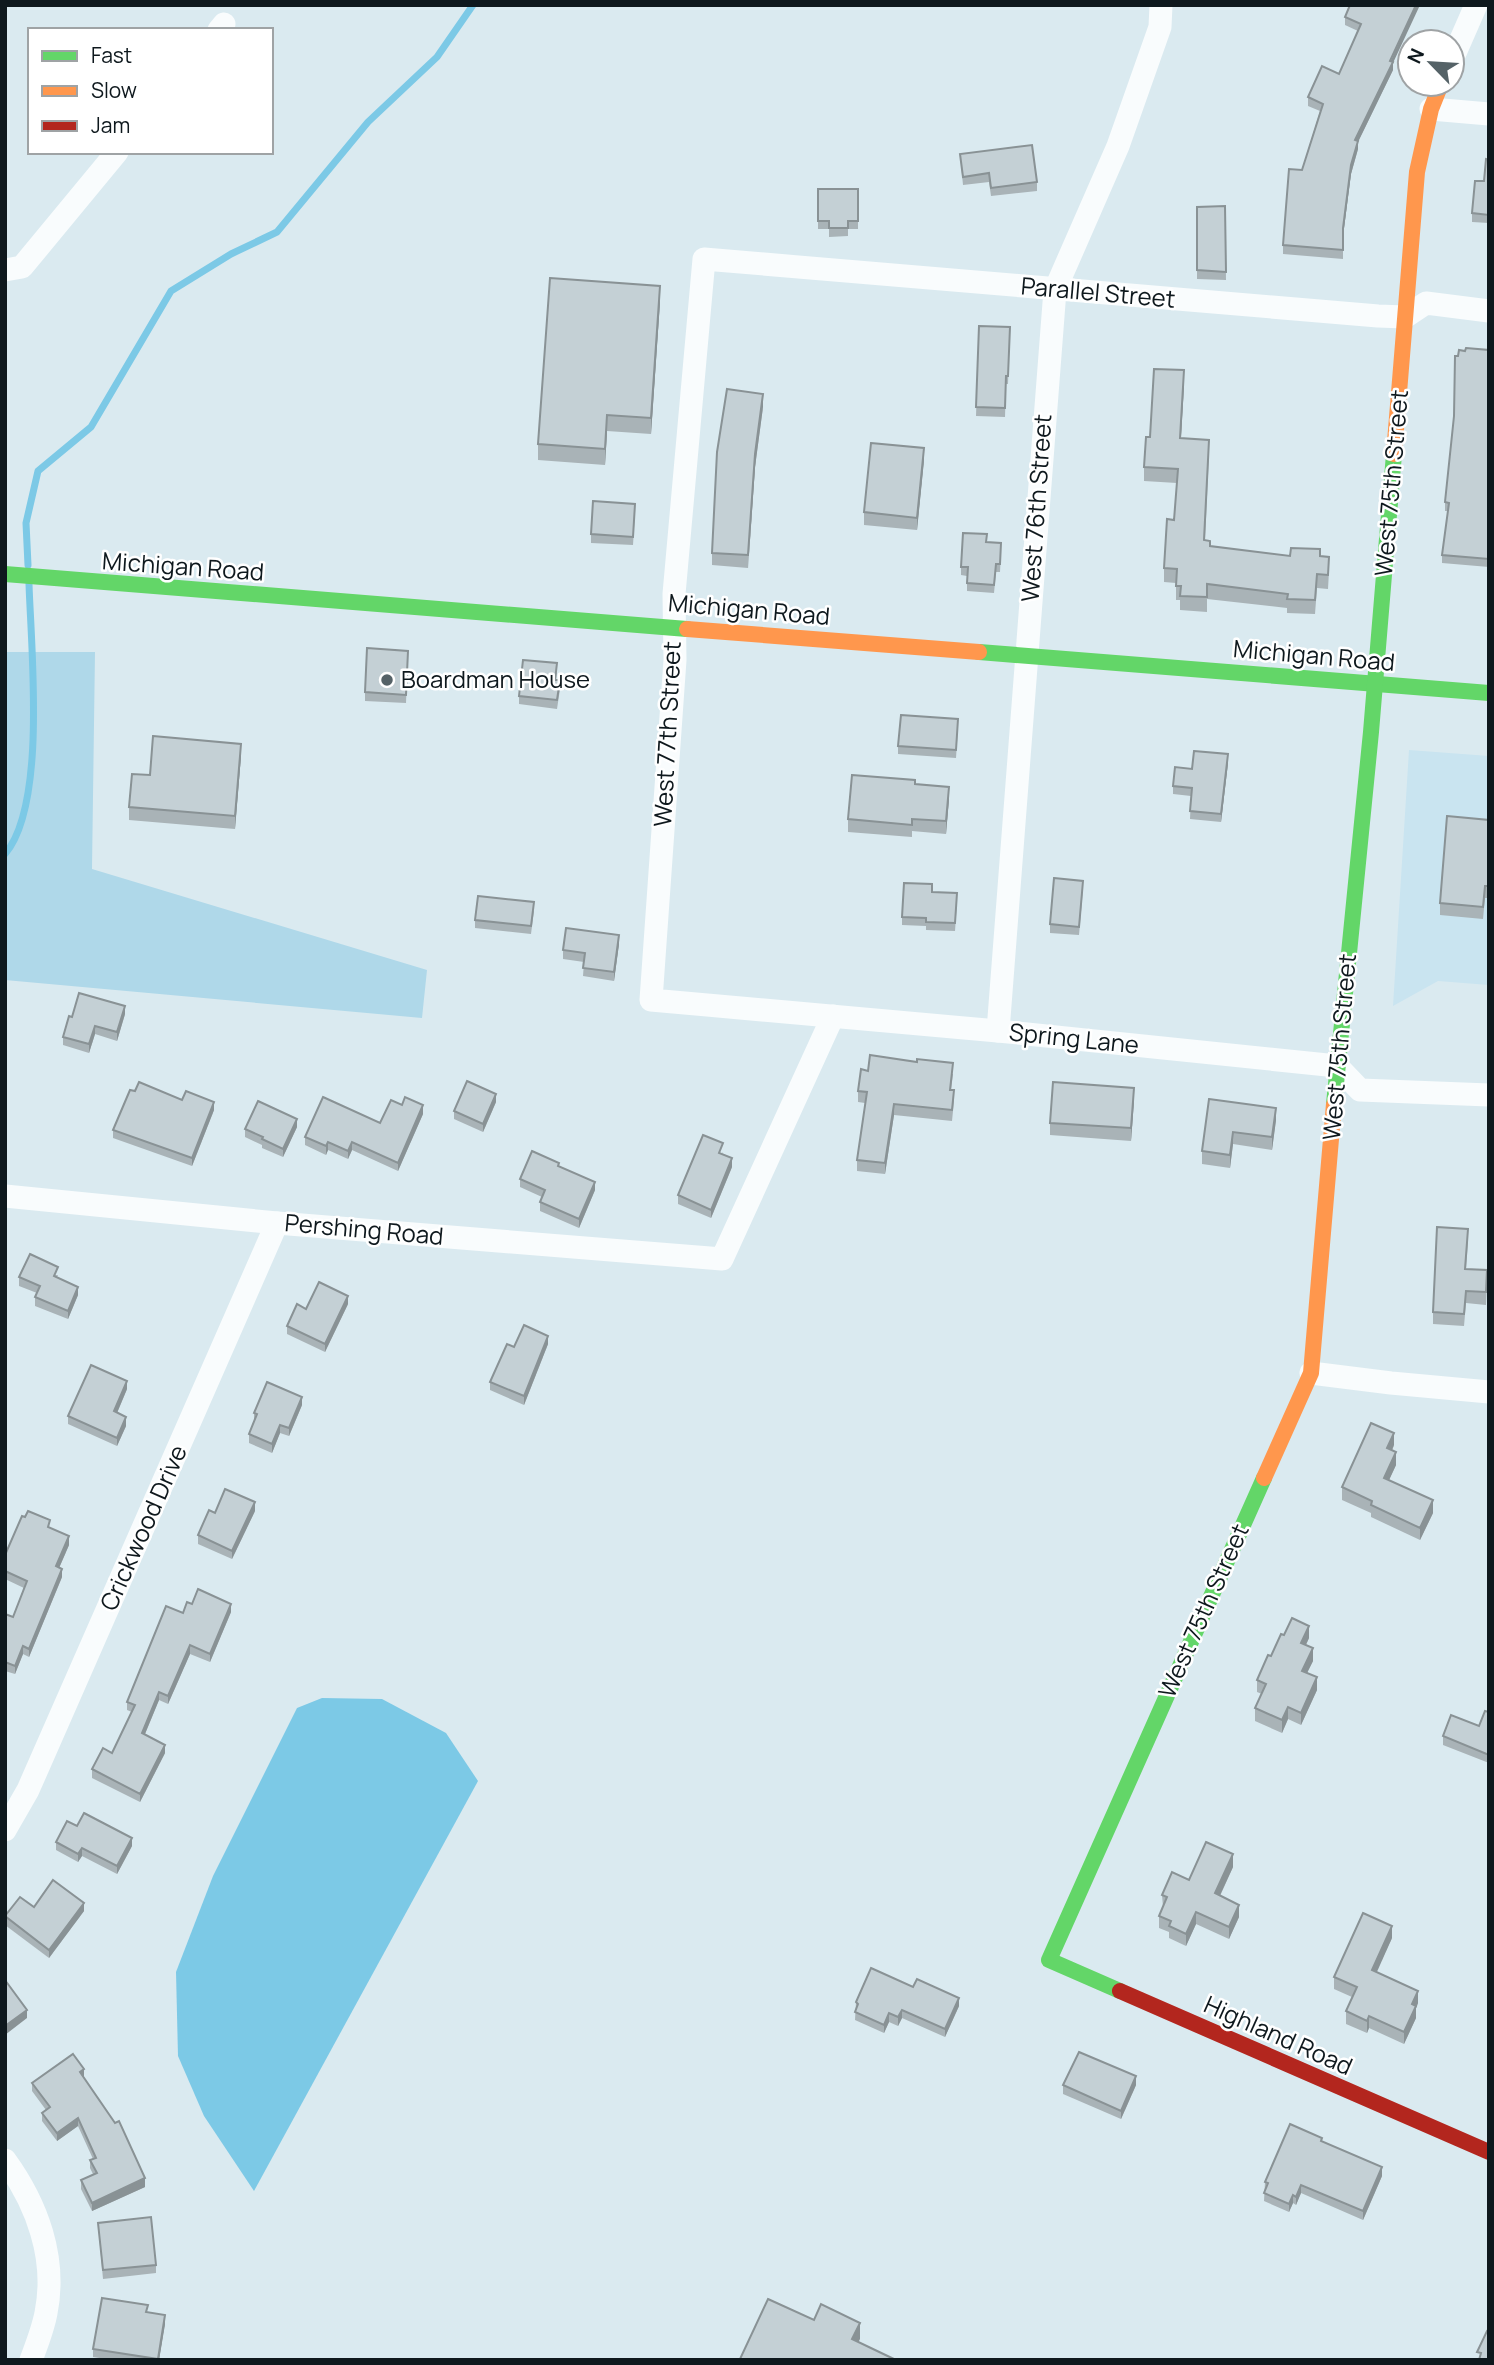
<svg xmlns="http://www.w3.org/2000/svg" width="1494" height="2365" viewBox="0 0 1494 2365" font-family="Manrope,sans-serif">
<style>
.built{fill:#c9e4f0}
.green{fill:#afd8e9}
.water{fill:#7cc9e6}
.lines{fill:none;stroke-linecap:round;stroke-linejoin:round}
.stream{stroke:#7cc9e6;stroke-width:7}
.street{stroke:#f9fcfd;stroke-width:23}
.fast{stroke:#63d668;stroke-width:16}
.slow{stroke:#ff974d;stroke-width:16}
.jam{stroke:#b3261e;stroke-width:16}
.wall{fill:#a9b3b7}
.shaded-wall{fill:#899295}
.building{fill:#c4d0d5;stroke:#899295;stroke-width:2}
.poi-dot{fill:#556267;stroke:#fff;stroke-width:2.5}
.labels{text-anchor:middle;stroke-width:5;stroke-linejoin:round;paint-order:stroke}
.street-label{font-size:24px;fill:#0e181d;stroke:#fff}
.poi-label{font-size:24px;fill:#0e181d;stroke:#fff;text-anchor:start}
</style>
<rect width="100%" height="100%" fill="#daeaf0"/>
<polygon class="built" points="1409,750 1489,756 1489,985 1438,981 1393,1006"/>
<polygon class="green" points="5,652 95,652 92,869 427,970 422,1018 5,980"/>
<polygon class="water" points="322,1698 382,1699 446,1733 478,1781 254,2191 204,2116 178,2056 176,1972 213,1876 297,1708"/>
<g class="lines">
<g class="stream">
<polyline points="28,565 26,523 38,471 91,427 171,291 231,254 277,232 368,122 437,57 473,5"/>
<path d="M5,854C47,805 31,648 29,584"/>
</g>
<g class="street">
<polyline points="219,30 224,24"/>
<polyline points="1452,60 1476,5"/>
<polyline points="1431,109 1489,114"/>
<polyline points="5,270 22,267 117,152"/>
<polyline points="1489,311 1426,303 1405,317 1378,316 704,259 674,594 675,660 651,1000 998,1031 1337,1066 1360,1090 1489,1095"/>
<polyline points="998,1031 1055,290 1118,146 1160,27 1161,5"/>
<polyline points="5,1196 277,1223 722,1259 833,1016"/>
<polyline points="1311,1373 1391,1383 1489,1392"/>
<polyline points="5,1830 28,1790 277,1223"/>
<path d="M5,2160C37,2204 57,2258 46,2313C43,2329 37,2344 31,2360"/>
</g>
<g class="fast">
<polyline points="5,574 687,629"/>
<polyline points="979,652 1489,693"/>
<polyline points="1334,1104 1371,732 1394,454"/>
<polyline points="1120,1991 1049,1960 1264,1478"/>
</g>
<g class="slow">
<polyline points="1394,454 1417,172 1431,109 1441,84"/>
<polyline points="687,629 979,652"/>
<polyline points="1264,1478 1311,1373 1334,1104"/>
</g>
<polyline class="jam" points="1120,1991 1489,2152"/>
</g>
<g class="wall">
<polygon points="1350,5 1393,63 1393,70 1358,142 1358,149 1351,174 1343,236 1343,259 1283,254 1283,245 1302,170 1320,111 1308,106 1308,97 1339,74 1358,31 1345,25 1345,17"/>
<polygon points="960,154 1037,182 1037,191 991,196 989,182 963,185"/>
<polygon points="1489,160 1489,223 1472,222 1472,213 1484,181"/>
<polygon points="818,189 858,189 858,229 848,229 848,236 829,237 829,229 818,229"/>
<polygon points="1225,206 1226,280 1197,279 1197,207"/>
<polygon points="660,302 651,434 607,431 605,465 538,460 538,444"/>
<polygon points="979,326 1010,327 1008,384 1006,384 1005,417 976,416"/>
<polygon points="1489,350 1489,567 1442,563 1442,555 1448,511 1445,511 1445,502 1454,416 1465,351"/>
<polygon points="1184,385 1181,438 1209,454 1205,540 1210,546 1290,556 1320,556 1329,571 1328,589 1317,588 1315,614 1287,613 1287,608 1207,599 1207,612 1180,610 1180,600 1176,600 1176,583 1164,582 1164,568 1174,520 1177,483 1144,481 1144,467 1150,437"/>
<polygon points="763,407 755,467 748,568 712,565 712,553"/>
<polygon points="924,460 917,530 864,525 864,512"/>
<polygon points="635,512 633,545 591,543 591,534"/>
<polygon points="986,542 1001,552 1000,572 996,572 994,593 967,591 967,576 961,575 961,567"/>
<polygon points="408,651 406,703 365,701 365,692"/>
<polygon points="557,672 556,680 560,689 557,709 519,704 519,696"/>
<polygon points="958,728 956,758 898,754 898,746"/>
<polygon points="241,756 235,829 129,820 129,807 150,775"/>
<polygon points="1228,763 1221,822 1190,819 1191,796 1173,794 1173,786 1192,769"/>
<polygon points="915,784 949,799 946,834 912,831 912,837 848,832 848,819"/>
<polygon points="1489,820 1489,898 1485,898 1483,919 1440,915 1440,903"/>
<polygon points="1083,889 1079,935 1050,933 1050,924"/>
<polygon points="932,892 957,902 955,931 926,930 926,926 902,925 902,917"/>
<polygon points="534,911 531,934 475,928 475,920"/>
<polygon points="619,944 614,981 583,976 584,962 563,959 563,950"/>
<polygon points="125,1014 117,1041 95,1034 89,1053 63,1045 63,1037"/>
<polygon points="868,1071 953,1074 951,1090 954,1101 952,1121 894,1115 885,1174 857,1171 857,1160 865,1103 858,1102 858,1091"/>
<polygon points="135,1091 182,1100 214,1110 192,1166 113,1138 113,1130"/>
<polygon points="1209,1099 1276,1120 1272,1150 1233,1144 1230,1168 1202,1164 1202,1151"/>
<polygon points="1134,1100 1131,1141 1050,1135 1050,1123"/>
<polygon points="496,1102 483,1132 454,1119 454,1111"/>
<polygon points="423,1114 398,1171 352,1150 348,1159 328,1150 326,1155 305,1145 305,1137"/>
<polygon points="297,1127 283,1157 262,1148 262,1145 245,1137 245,1129"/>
<polygon points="723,1152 722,1154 732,1167 711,1218 678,1204 678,1195"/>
<polygon points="559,1166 595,1190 579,1228 540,1211 540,1202 542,1197 520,1187 520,1179"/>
<polygon points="1468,1241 1466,1269 1487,1282 1486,1305 1466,1303 1464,1326 1433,1324 1433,1312"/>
<polygon points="58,1275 57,1277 78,1295 68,1319 35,1306 35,1297 37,1293 19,1286 19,1277"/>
<polygon points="348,1304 325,1352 287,1334 287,1326 306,1309"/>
<polygon points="548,1344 524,1405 490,1390 490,1382 514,1347"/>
<polygon points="127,1389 117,1413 126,1426 117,1446 68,1424 68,1416"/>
<polygon points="302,1405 289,1436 280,1433 272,1453 249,1443 249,1434 254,1421 254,1413"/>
<polygon points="1394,1445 1392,1451 1396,1465 1389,1480 1433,1513 1420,1540 1371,1517 1371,1513 1342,1500 1342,1487"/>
<polygon points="255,1511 232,1559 198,1544 198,1535"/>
<polygon points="50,1528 69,1545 59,1568 62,1577 29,1657 23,1654 15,1674 5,1671 5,1614 13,1617 24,1588 5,1579 5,1555"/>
<polygon points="192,1604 231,1612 210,1662 190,1654 168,1704 159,1700 145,1734 165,1753 140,1802 92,1778 92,1769 112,1753 132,1712 127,1710 127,1702 183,1613"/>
<polygon points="1284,1635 1309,1638 1306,1645 1313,1661 1307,1673 1317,1690 1301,1725 1288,1719 1282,1733 1255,1721 1255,1708 1262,1694 1257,1692 1257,1680"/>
<polygon points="1489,1712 1489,1763 1443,1745 1443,1736 1479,1726"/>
<polygon points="56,1842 132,1846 117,1874 82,1856 78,1862 56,1850"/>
<polygon points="1233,1867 1220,1896 1239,1917 1229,1939 1196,1924 1186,1946 1169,1938 1169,1932 1159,1928 1159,1916 1163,1907 1162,1895 1189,1880"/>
<polygon points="34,1907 84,1911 49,1958 5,1925 5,1916"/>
<polygon points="1392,1938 1376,1972 1418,2003 1416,2008 1416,2018 1404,2044 1369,2028 1367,2033 1346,2024 1346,2011 1352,1997 1334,1989 1334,1977"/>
<polygon points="913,1987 959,2006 945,2037 902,2018 898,2026 889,2022 884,2033 855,2020 856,2002"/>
<polygon points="84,2077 83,2078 145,2187 92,2211 81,2189 81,2180 93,2174 90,2168 90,2160 93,2159 78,2126 57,2141 42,2121 42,2113 46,2110 32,2091 32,2083"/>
<polygon points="1063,2085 1136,2085 1121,2119 1063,2094"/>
<polygon points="1322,2141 1382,2176 1363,2220 1301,2193 1296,2205 1293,2203 1289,2212 1264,2201 1265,2182"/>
<polygon points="98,2223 156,2265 156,2273 103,2279"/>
<polygon points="148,2312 165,2324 159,2360 112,2360 93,2357 93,2349"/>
</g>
<g class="shaded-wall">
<polygon points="1416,5 1420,5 1393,63 1393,70 1358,142 1358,149 1351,174 1343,236 1343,228 1351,165 1355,140"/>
<polygon points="660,286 660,302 651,434 651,418"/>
<polygon points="1184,370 1184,385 1180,452 1180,438"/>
<polygon points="763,394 763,407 755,467 748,568 755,454"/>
<polygon points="607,415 607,431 605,465 605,449"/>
<polygon points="924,448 924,460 917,530 917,518"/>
<polygon points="241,744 241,756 235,829 235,816"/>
<polygon points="1228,754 1228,763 1221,822 1221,814"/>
<polygon points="949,787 949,799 946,834 946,821"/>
<polygon points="619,935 619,944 614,981 614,972"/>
<polygon points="125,1006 125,1014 117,1041 117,1032"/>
<polygon points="95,1026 95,1034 89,1053 89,1044"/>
<polygon points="1134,1088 1134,1100 1131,1141 1131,1128"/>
<polygon points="496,1094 496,1102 483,1132 483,1124"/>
<polygon points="214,1102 214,1110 192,1166 192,1158"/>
<polygon points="894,1104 894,1115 885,1174 885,1163"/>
<polygon points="423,1105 423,1114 398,1171 398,1163"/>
<polygon points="1276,1108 1276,1120 1272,1150 1272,1137"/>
<polygon points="297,1119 297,1127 283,1157 283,1149"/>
<polygon points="1233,1132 1233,1144 1230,1168 1230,1155"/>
<polygon points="328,1142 328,1150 326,1155 326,1146"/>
<polygon points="352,1142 352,1150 348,1159 348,1151"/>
<polygon points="732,1158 732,1167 711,1218 711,1210"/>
<polygon points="595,1182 595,1190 579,1228 579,1219"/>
<polygon points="78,1287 78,1295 68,1319 68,1311"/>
<polygon points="348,1296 348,1304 325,1352 325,1344"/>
<polygon points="548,1336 548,1344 524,1405 524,1396"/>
<polygon points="127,1381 127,1389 114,1420 114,1411"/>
<polygon points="302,1397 302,1405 289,1436 289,1428"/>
<polygon points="126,1417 126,1426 117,1446 117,1438"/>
<polygon points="280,1425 280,1433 272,1453 272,1444"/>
<polygon points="1394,1433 1394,1445 1387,1461 1387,1448"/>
<polygon points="1396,1452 1396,1465 1384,1491 1384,1478"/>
<polygon points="1433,1500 1433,1513 1420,1540 1420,1528"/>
<polygon points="255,1502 255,1511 232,1559 232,1551"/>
<polygon points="69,1536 69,1545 56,1575 56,1566"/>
<polygon points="62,1569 62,1577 29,1657 29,1649"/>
<polygon points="231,1604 231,1612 210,1662 210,1654"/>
<polygon points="1309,1626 1309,1638 1301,1655 1301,1643"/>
<polygon points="190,1645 190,1654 168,1704 168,1696"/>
<polygon points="23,1646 23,1654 15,1674 15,1666"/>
<polygon points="1313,1648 1313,1661 1302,1683 1302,1671"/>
<polygon points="1317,1677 1317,1690 1301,1725 1301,1713"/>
<polygon points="159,1692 159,1700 142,1741 142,1733"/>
<polygon points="1288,1707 1288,1719 1282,1733 1282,1720"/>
<polygon points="165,1745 165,1753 140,1802 140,1794"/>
<polygon points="132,1838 132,1846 117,1874 117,1866"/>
<polygon points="82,1848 82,1856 78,1862 78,1854"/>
<polygon points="1233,1854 1233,1867 1215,1906 1215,1893"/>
<polygon points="84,1903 84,1911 49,1958 49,1950"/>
<polygon points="1239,1905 1239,1917 1229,1939 1229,1927"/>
<polygon points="1196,1912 1196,1924 1186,1946 1186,1934"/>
<polygon points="1392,1926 1392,1938 1372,1983 1372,1970"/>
<polygon points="1418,1991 1418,2003 1416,2008 1416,2018 1404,2044 1404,2032 1412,2004"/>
<polygon points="959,1998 959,2006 945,2037 945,2029"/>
<polygon points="27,2010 27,2018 5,2035 5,2026"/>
<polygon points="902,2010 902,2018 898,2026 898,2017"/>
<polygon points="889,2013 889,2022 884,2033 884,2025"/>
<polygon points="1369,2016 1369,2028 1367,2033 1367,2021"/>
<polygon points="84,2069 84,2077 80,2081 80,2072"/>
<polygon points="1136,2076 1136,2085 1121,2119 1121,2111"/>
<polygon points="78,2118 78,2126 57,2141 57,2133"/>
<polygon points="1382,2167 1382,2176 1363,2220 1363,2211"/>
<polygon points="145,2178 145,2187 92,2211 92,2203"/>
<polygon points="1301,2185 1301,2193 1296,2205 1296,2197"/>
<polygon points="1293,2195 1293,2203 1289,2212 1289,2204"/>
<polygon points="165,2315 165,2324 159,2360 158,2360"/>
<polygon points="860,2323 860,2339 852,2355 852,2339"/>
</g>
<g class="building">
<polygon points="1350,5 1416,5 1390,61 1393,62 1355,140 1358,141 1351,165 1343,228 1343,250 1283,245 1289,169 1302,170 1323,104 1308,97 1322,66 1339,74 1361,24 1345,17"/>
<polygon points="1032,145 1037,182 991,188 989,173 963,177 960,154"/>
<polygon points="1486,159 1489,160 1489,215 1472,213 1475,181 1484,181"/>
<polygon points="818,189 858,189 858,221 848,221 848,228 829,228 829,221 818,221"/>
<polygon points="1225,206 1226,272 1197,270 1197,207"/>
<polygon points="550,278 660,286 651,418 607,415 605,449 538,444"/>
<polygon points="979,326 1010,327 1008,376 1006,376 1005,408 976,407"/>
<polygon points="1466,348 1489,350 1489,559 1442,555 1449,503 1445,502 1454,416 1455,356 1458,356 1459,350 1465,351"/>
<polygon points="1154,369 1184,370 1180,438 1209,440 1204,540 1210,541 1210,546 1290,556 1291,548 1320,549 1320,556 1329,557 1328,575 1317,574 1315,600 1287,599 1288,594 1207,584 1207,597 1180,596 1181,586 1176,586 1177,569 1164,568 1167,519 1174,520 1178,469 1144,467 1146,437 1150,437"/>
<polygon points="727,389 763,394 755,454 748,555 712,553 717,452"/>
<polygon points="871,443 924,448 917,518 864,512"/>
<polygon points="593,501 635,504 633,537 591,534"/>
<polygon points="963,533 987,534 986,542 1001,543 1000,564 996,564 994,585 967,583 968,567 961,567"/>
<polygon points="367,648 408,651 406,695 365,692"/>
<polygon points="523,660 557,663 555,680 560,680 557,700 519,696"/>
<polygon points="901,715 958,719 956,750 898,746"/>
<polygon points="153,736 241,744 235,816 129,807 132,774 150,775"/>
<polygon points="1194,751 1228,754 1221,814 1190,811 1192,788 1173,786 1175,767 1192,769"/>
<polygon points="852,775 915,780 915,784 949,787 946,821 912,819 912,825 848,819"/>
<polygon points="1447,816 1489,820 1489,886 1485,886 1483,907 1440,903"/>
<polygon points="1054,878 1083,881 1079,927 1050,924"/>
<polygon points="904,883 932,884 932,892 957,893 955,923 926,922 926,918 902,917"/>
<polygon points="478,896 534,902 531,926 475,920"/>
<polygon points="566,928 619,935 614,972 583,968 585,953 563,950"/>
<polygon points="79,993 125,1006 117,1032 95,1026 89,1044 63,1037 69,1016 72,1017"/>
<polygon points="870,1055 917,1062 917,1059 953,1063 950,1090 954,1090 952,1110 894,1104 885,1163 857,1160 867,1092 858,1091 861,1069 868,1071"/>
<polygon points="467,1081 496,1094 483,1124 454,1111"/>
<polygon points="139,1082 182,1100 186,1091 214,1102 192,1158 113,1130 130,1090 135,1091"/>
<polygon points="1053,1082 1134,1088 1131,1128 1050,1123"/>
<polygon points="323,1097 380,1123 391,1100 402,1105 405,1097 423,1105 398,1163 352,1142 348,1151 328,1142 326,1146 305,1137"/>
<polygon points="1209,1099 1276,1108 1272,1137 1233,1132 1230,1155 1202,1151"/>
<polygon points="258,1101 297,1119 283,1149 262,1139 263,1137 245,1129"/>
<polygon points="703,1135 723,1143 719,1153 732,1158 711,1210 678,1195"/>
<polygon points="532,1151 559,1163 558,1166 595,1182 579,1219 540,1202 545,1190 520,1179"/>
<polygon points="1437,1227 1468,1229 1465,1269 1487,1270 1486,1292 1466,1291 1464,1314 1433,1312"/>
<polygon points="30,1254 58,1267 54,1276 78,1287 68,1311 35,1297 40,1286 19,1277"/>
<polygon points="319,1282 348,1296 325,1344 287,1326 297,1304 306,1309"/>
<polygon points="524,1325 548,1336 524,1396 490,1382 507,1344 514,1347"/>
<polygon points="91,1365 127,1381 114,1411 126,1417 117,1438 68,1416"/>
<polygon points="267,1382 302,1397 289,1428 280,1425 272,1444 249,1434 257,1414 254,1413"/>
<polygon points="1371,1423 1394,1433 1387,1448 1396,1452 1384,1478 1433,1500 1420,1528 1371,1505 1372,1501 1342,1487"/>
<polygon points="225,1489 255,1502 232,1551 198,1535 209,1510 215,1513"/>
<polygon points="28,1511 50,1520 48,1527 69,1536 56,1566 62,1569 29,1649 23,1646 15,1666 5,1662 5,1614 13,1617 27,1581 5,1571 5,1555 22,1516 25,1517"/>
<polygon points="198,1589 231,1604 210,1654 190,1645 168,1696 159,1692 142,1733 165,1745 140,1794 92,1769 103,1748 112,1753 135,1705 127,1702 166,1606 183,1613 187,1602 192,1604"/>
<polygon points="1292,1618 1309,1626 1301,1643 1313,1648 1302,1671 1317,1677 1301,1713 1288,1707 1282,1720 1255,1708 1266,1684 1257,1680 1268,1655 1271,1656 1281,1634 1284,1635"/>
<polygon points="1485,1711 1489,1712 1489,1755 1443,1736 1451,1715 1479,1726"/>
<polygon points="84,1813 132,1838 117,1866 82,1848 78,1854 56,1842 67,1821 77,1826"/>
<polygon points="1206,1842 1233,1854 1215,1893 1239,1905 1229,1927 1196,1912 1186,1934 1169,1926 1171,1921 1159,1916 1167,1897 1162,1895 1172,1872 1189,1880"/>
<polygon points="53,1880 84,1903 49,1950 5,1916 20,1897 34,1907"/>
<polygon points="1363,1913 1392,1926 1372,1970 1418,1991 1412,2004 1416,2006 1404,2032 1369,2016 1367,2021 1346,2011 1357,1987 1334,1977"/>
<polygon points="871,1968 913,1987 917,1979 959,1998 945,2029 902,2010 898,2017 889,2013 884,2025 855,2012 858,2004 856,2002"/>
<polygon points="5,1980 27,2010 5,2026"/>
<polygon points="1079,2052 1136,2076 1121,2111 1063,2085"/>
<polygon points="73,2054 84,2069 80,2072 115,2123 119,2121 145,2178 92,2203 81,2180 97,2173 90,2160 96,2158 78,2118 57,2133 42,2113 50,2107 32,2083"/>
<polygon points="1290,2124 1322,2138 1321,2141 1382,2167 1363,2211 1301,2185 1296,2197 1293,2195 1289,2204 1264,2193 1268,2183 1265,2182"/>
<polygon points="151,2217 156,2265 103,2270 98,2223"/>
<polygon points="102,2298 148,2305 146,2312 165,2315 158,2359 93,2349"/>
<polygon points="768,2299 814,2320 821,2304 860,2323 852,2339 896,2360 742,2360 740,2359"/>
<polygon points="1487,2331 1489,2332 1489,2360 1479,2360 1481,2353 1477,2352"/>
</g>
<circle class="poi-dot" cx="387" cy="680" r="7"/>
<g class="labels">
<g class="street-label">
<text transform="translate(1098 293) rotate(5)" y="8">Parallel Street</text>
<text transform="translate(1392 483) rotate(-85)" y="8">West 75th Street</text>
<text transform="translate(1037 508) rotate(-86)" y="8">West 76th Street</text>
<text transform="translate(183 567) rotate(4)" y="8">Michigan Road</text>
<text transform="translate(749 610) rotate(5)" y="8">Michigan Road</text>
<text transform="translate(1314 656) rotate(5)" y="8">Michigan Road</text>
<text transform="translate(668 734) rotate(-87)" y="8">West 77th Street</text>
<text transform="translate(1074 1039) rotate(6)" y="8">Spring Lane</text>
<text transform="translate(1340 1047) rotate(-85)" y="8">West 75th Street</text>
<text transform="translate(364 1230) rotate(5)" y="8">Pershing Road</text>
<text transform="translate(144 1528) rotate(-66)" y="8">Crickwood Drive</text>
<text transform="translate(1204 1611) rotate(-66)" y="8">West 75th Street</text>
<text transform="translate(1278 2036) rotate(24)" y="8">Highland Road</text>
</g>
<g class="poi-label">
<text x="401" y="688">Boardman House</text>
</g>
</g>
<rect width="1494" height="2365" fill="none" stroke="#0e181d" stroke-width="14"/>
<rect x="28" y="28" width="245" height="126" fill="#ffffff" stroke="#9fa3a5" stroke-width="2"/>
<rect x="42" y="51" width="35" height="10" fill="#63d668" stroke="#9fa3a5" stroke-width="2"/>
<text x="91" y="63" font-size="21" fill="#0e181d">Fast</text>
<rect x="42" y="86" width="35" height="10" fill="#ff974d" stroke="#9fa3a5" stroke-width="2"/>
<text x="91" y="98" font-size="21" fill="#0e181d">Slow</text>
<rect x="42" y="121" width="35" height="10" fill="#b3261e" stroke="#9fa3a5" stroke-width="2"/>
<text x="91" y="133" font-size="21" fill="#0e181d">Jam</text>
<g transform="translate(1431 63) rotate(295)"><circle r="33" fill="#ffffff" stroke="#9fa3a5" stroke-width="2"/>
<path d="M0-5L12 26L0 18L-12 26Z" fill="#556267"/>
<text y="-10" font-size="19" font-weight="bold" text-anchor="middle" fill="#0e181d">N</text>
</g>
</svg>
